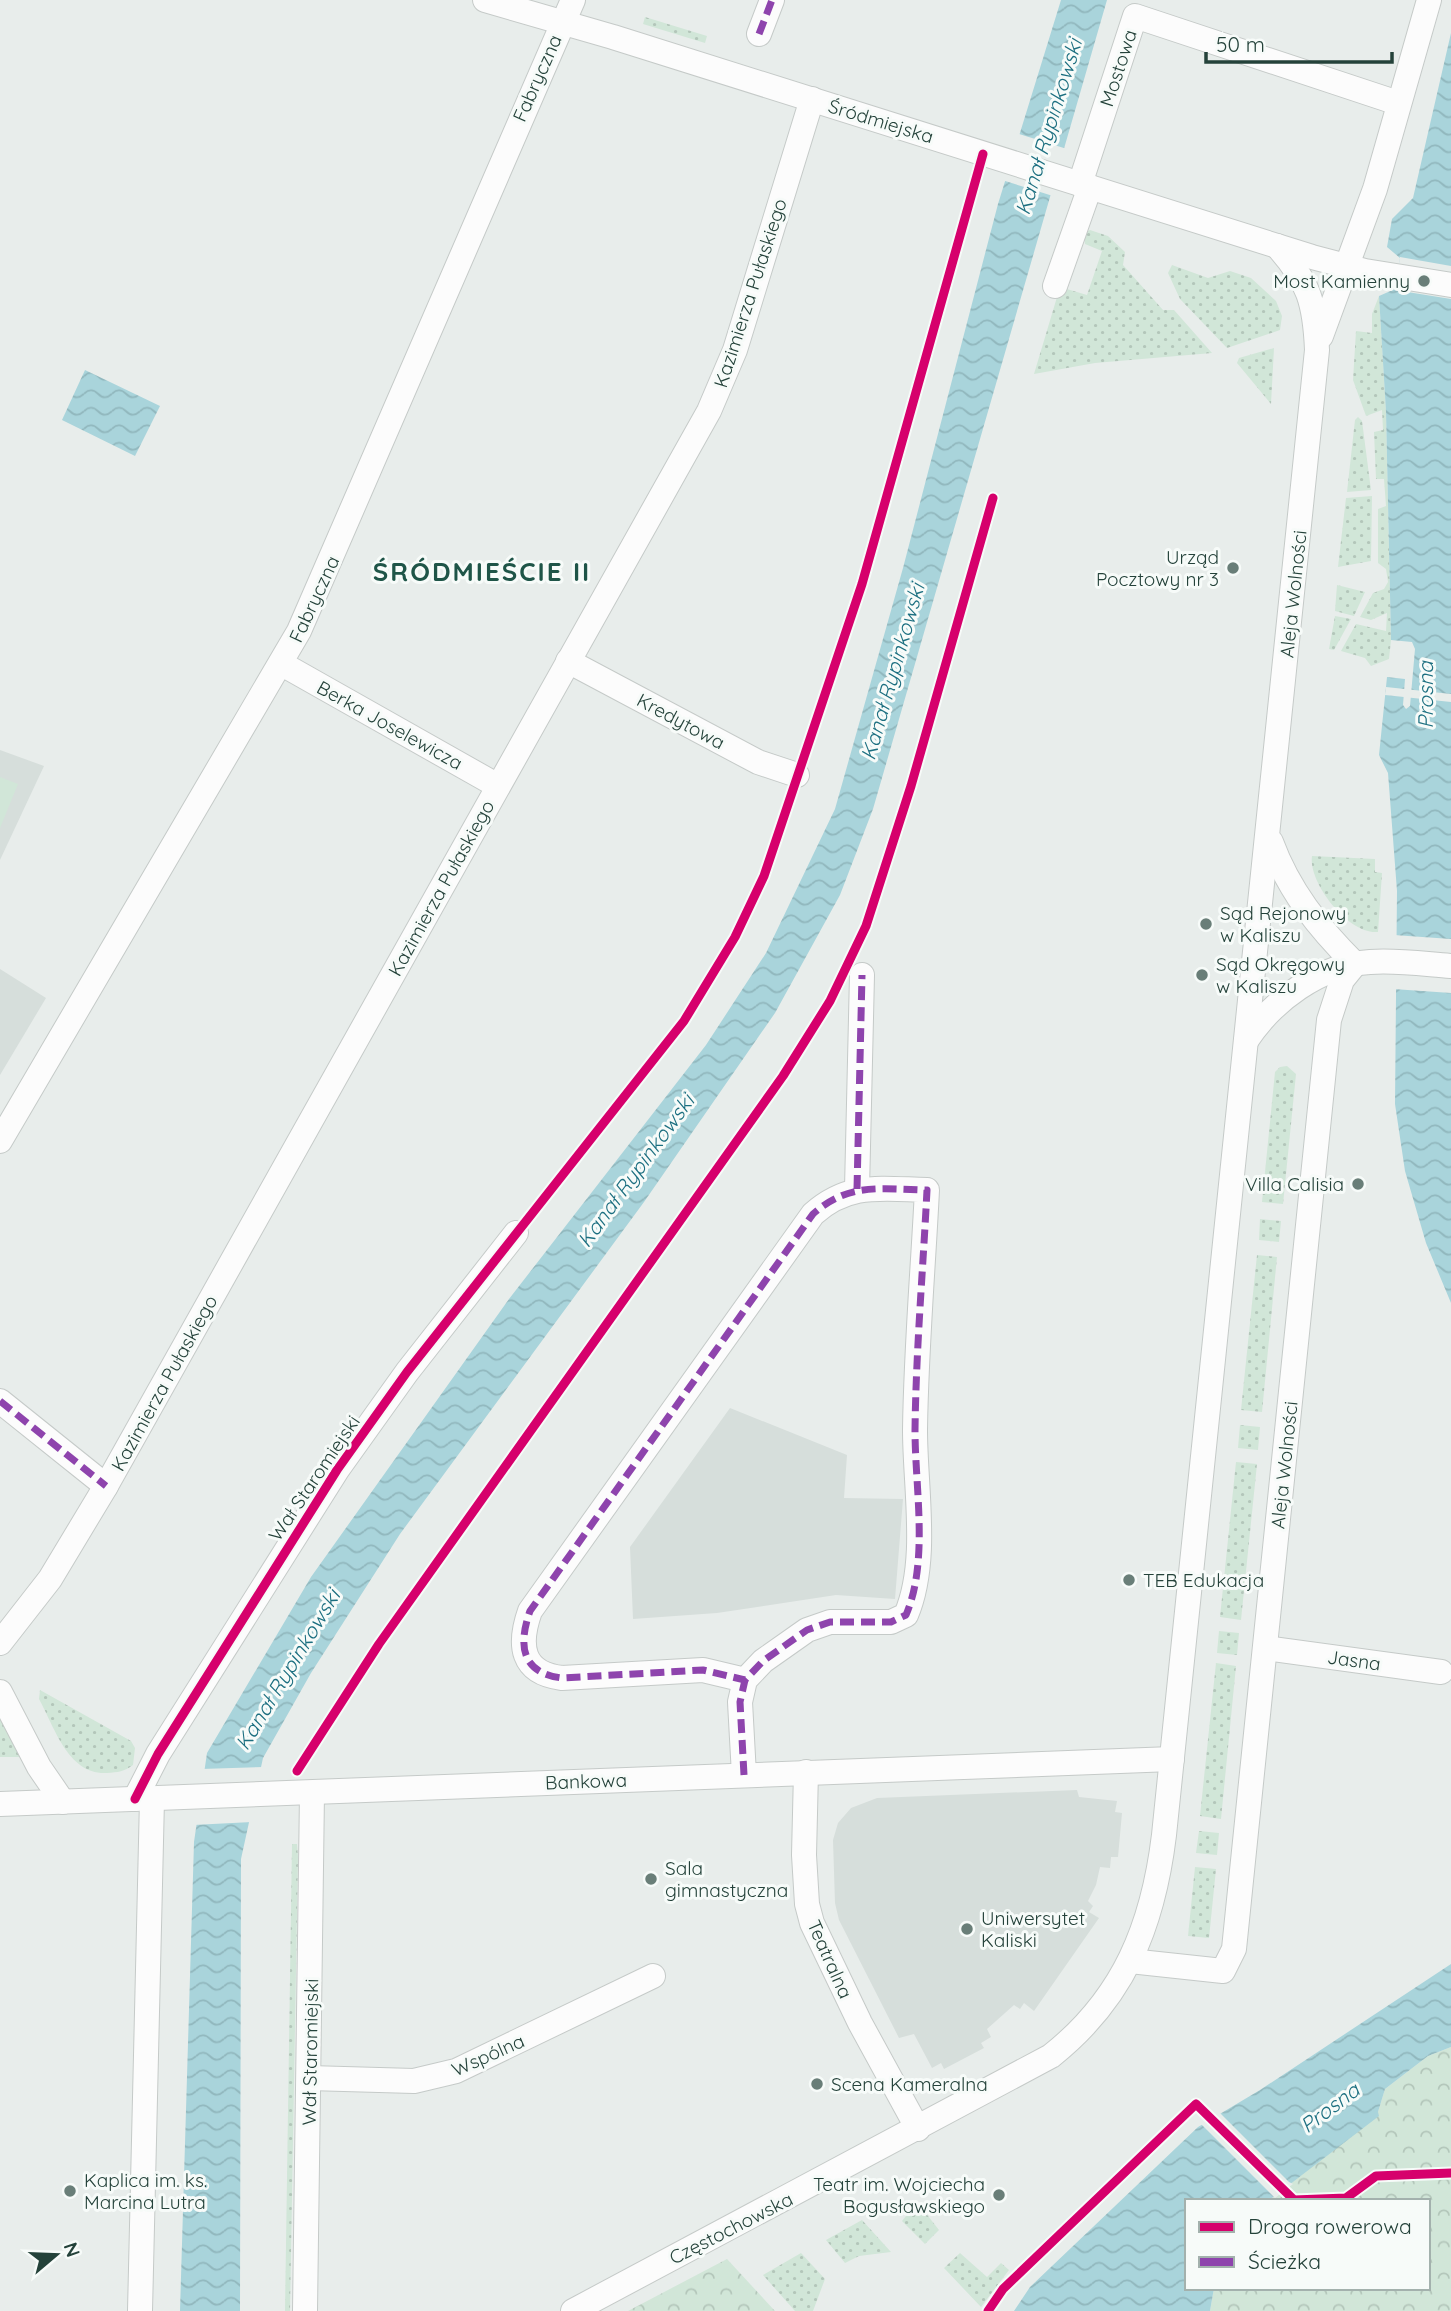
<svg xmlns="http://www.w3.org/2000/svg" width="1451" height="2311" viewBox="0 0 1451 2311" font-family="Quicksand,sans-serif">
<style>
.built{fill:#d6dedb}
.grass{fill:url(#grass-dots)}
.forest{fill:url(#forest-crowns)}
.pitch{fill:#d1e6d8}
.water{fill:url(#water-waves)}
.pier{fill:#e8edeb}
.lines{fill:none;stroke-linecap:round;stroke-linejoin:round}
.minor-casing{stroke:#c5cac8;stroke-width:26}
.minor{stroke:#fcfcfc;stroke-width:24}
.quiet{stroke:#8e44ad;stroke-width:7;stroke-dasharray:14 7;stroke-linecap:butt}
.cycleway-casing{stroke:#f7fbf9;stroke-width:13}
.cycleway{stroke:#d6006c;stroke-width:9}
.poi-dot{fill:#697e78;stroke:#f7fbf9;stroke-width:2.5}
.labels{text-anchor:middle;stroke-width:6;stroke-linejoin:round;paint-order:stroke}
.street-label{font-size:19px;fill:#24423a;stroke:#f7fbf9}
.poi-label{font-size:19px;fill:#24423a;stroke:#f7fbf9;text-anchor:start}
.water-label{font-size:21px;font-style:italic;fill:#1c6f80;stroke:#f7fbf9}
.district-label{font-size:26px;font-weight:bold;letter-spacing:2px;fill:#1f5548;stroke:#f7fbf9}
</style>
<defs>
<pattern id="grass-dots" width="8" height="8" patternUnits="userSpaceOnUse" patternTransform="scale(1.75)"><rect width="8" height="8" fill="#d1e6d8"/><path d="M2 2h.1M6 6h.1" fill="none" stroke="#b3c6ba" stroke-width="1.8" stroke-linecap="round"/></pattern>
<pattern id="forest-crowns" width="20" height="18" patternUnits="userSpaceOnUse" patternTransform="scale(1.75)"><rect width="20" height="18" fill="#d1e6d8"/><path d="M2 6a3 3 0 1 1 6 0M12 15a3 3 0 1 1 6 0" fill="none" stroke="#b3c6ba"/></pattern>
<pattern id="water-waves" width="16" height="10" patternUnits="userSpaceOnUse" patternTransform="scale(1.75)"><rect width="16" height="10" fill="#a9d4db"/><path d="M0 5q4-4 8 0t8 0" fill="none" stroke="#91b7bd"/></pattern>
</defs>
<rect width="100%" height="100%" fill="#e8edeb"/>
<g class="built">
<polygon points="0,750 44,766 0,860"/>
<polygon points="0,969 46,998 0,1075"/>
<polygon points="730,1408 847,1455 844,1498 903,1499 895,1599 836,1595 717,1613 633,1619 630,1547"/>
<polygon points="1077,1790 1079,1797 1117,1801 1115,1812 1122,1813 1118,1857 1111,1857 1110,1868 1100,1867 1096,1885 1088,1901 1093,1906 1089,1912 1099,1918 1034,2011 1024,2003 1020,2009 1014,2005 987,2029 991,2037 981,2043 984,2048 944,2069 941,2063 932,2068 914,2034 899,2038 839,1920 835,1903 833,1840 838,1823 851,1808 877,1798"/>
</g>
<g class="grass">
<polygon points="645,17 707,36 705,43 643,24"/>
<polygon points="1090,230 1108,236 1125,252 1123,265 1163,310 1174,310 1212,353 1095,363 1034,374 1060,287 1087,295 1102,251 1085,244 1084,233"/>
<polygon points="1172,265 1208,278 1230,271 1251,278 1276,301 1282,316 1280,330 1227,348 1180,299 1168,273"/>
<polygon points="1379,296 1386,412 1391,640 1389,659 1371,666 1365,658 1341,651 1356,624 1386,631 1387,613 1371,620 1360,617 1373,593 1384,589 1388,582 1386,569 1378,563 1378,509 1386,506 1384,479 1376,479 1374,432 1383,430 1382,410 1366,416 1353,380 1356,331 1372,333 1372,314"/>
<polygon points="1274,348 1271,404 1237,363 1239,358"/>
<polygon points="1358,417 1362,421 1371,490 1347,492 1355,420"/>
<polygon points="1372,496 1371,561 1338,567 1346,498"/>
<polygon points="1337,585 1365,592 1354,616 1335,611"/>
<polygon points="1335,616 1351,619 1334,650 1329,649"/>
<path d="M1312,856L1375,859V872L1382,873L1378,932C1349,935 1308,883 1312,856Z"/>
<polygon points="1287,1066 1296,1074 1283,1204 1262,1202 1275,1072 1280,1067"/>
<polygon points="1260,1219 1281,1221 1279,1242 1259,1240"/>
<polygon points="1257,1255 1277,1257 1262,1412 1241,1410"/>
<polygon points="1240,1425 1260,1427 1258,1450 1238,1448"/>
<polygon points="1236,1462 1257,1464 1241,1620 1220,1617"/>
<polygon points="1219,1631 1239,1633 1237,1655 1217,1653"/>
<polygon points="1216,1663 1236,1666 1221,1819 1200,1816"/>
<path d="M40,1690L131,1741L135,1748L133,1765C124,1772 118,1772 107,1773C68,1775 55,1728 39,1699Z"/>
<polygon points="0,1714 22,1756 20,1757 0,1757"/>
<polygon points="1199,1831 1219,1833 1217,1855 1196,1853"/>
<polygon points="292,1844 297,1844 298,1857 290,2311 285,2311"/>
<polygon points="1195,1867 1216,1869 1209,1938 1188,1936"/>
<polygon points="917,2202 939,2230 925,2244 902,2221"/>
<polygon points="862,2220 891,2252 859,2256 845,2263 826,2240"/>
<polygon points="801,2253 825,2279 813,2311 795,2311 763,2275"/>
<polygon points="960,2253 987,2277 1001,2263 1009,2270 981,2307 944,2268"/>
</g>
<g class="forest">
<polygon points="1451,2047 1451,2311 1210,2311 1214,2288 1428,2288 1428,2201 1268,2201 1378,2112 1385,2089 1428,2056"/>
<polygon points="727,2259 775,2311 628,2311"/>
</g>
<polygon class="pitch" points="0,777 18,784 0,828"/>
<g class="water">
<polygon points="1061,0 1107,0 873,809 840,895 775,1013 644,1202 400,1534 311,1673 263,1758 241,1859 240,2311 180,2311 194,1842 207,1753 311,1577 509,1299 706,1045 766,953 835,809 903,568 998,204"/>
<polygon points="1451,33 1451,1303 1426,1243 1405,1171 1395,1104 1397,891 1388,773 1379,755 1387,677 1405,679 1403,705 1406,709 1410,706 1415,649 1412,642 1391,640 1386,412 1379,296 1395,289 1400,258 1387,247 1392,219 1413,198"/>
<polygon points="85,370 160,406 135,456 62,420"/>
<polygon points="1451,1964 1451,2047 1428,2056 1385,2089 1378,2112 1379,2116 1268,2201 1187,2201 1187,2288 1214,2288 1210,2311 1014,2311 1030,2287 1198,2127 1260,2090"/>
</g>
<g class="pier">
<polygon points="1016,133 1067,149 1053,196 1002,180"/>
<polygon points="1400,257 1451,266 1451,299 1395,290"/>
<polygon points="1386,687 1451,694 1451,702 1385,695"/>
<polygon points="1394,935 1451,939 1451,993 1393,989"/>
<polygon points="264,1767 252,1822 193,1825 201,1769"/>
<polygon points="1218,2111 1289,2182 1293,2184 1275,2198 1199,2122"/>
</g>
<g class="lines">
<defs>
<g id="minor">
<polyline points="485,0 613,37 1312,257 1365,271 1451,285"/>
<polyline points="759,34 772,0"/>
<polyline points="1080,184 1135,16 1398,103"/>
<polyline points="1055,286 1090,187"/>
<polyline points="1321,336 1375,189 1429,0"/>
<polyline points="568,661 758,762 797,775"/>
<polyline points="282,664 498,786"/>
<path d="M1271,842C1289,891 1318,927 1355,964"/>
<path d="M1246,1041C1272,1001 1320,965 1370,962C1397,960 1424,964 1451,966"/>
<polyline points="0,1141 299,631 573,0"/>
<polyline points="857,1189 862,975"/>
<polyline points="0,1401 106,1486"/>
<polyline points="0,1643 50,1579 106,1486 709,411 735,350 812,99"/>
<polyline points="1266,1648 1441,1672"/>
<polyline points="0,1692 39,1767 63,1802"/>
<polyline points="806,1772 804,1855 807,1904 812,1923 860,2023 918,2129"/>
<path d="M744,1775L740,1702L745,1680L763,1661L807,1630L830,1622H891L906,1615C929,1561 915,1488 915,1430C916,1350 923,1270 927,1190C881,1189 849,1182 813,1214L530,1611C518,1645 521,1673 562,1678L703,1670L745,1680"/>
<polyline points="135,1799 158,1754 337,1470 407,1372 516,1233"/>
<polyline points="0,1804 1172,1759"/>
<polyline points="1130,1961 1223,1971 1234,1949 1329,1020 1342,980 1355,964"/>
<polyline points="309,2078 414,2081 456,2071 653,1976"/>
<polyline points="140,2311 152,1799"/>
<polyline points="305,2311 312,1793"/>
<path d="M573,2311L1051,2056C1124,1998 1153,1926 1164,1835L1317,350C1315,303 1309,282 1277,246"/>
</g>
</defs>
<use href="#minor" class="minor-casing"/>
<use href="#minor" class="minor"/>
<g class="quiet">
<polyline points="759,34 772,0"/>
<polyline points="857,1189 862,975"/>
<polyline points="0,1401 106,1486"/>
<path d="M744,1775L740,1702L745,1680L763,1661L807,1630L830,1622H891L906,1615C929,1561 915,1488 915,1430C916,1350 923,1270 927,1190C881,1189 849,1182 813,1214L530,1611C518,1645 521,1673 562,1678L703,1670L745,1680"/>
</g>
<defs>
<g id="cycleway">
<polyline points="297,1771 379,1644 783,1076 830,1001 866,926 911,786 993,498"/>
<polyline points="135,1799 158,1754 337,1470 407,1372 684,1021 735,937 764,876 862,584 983,154"/>
<polyline points="988,2311 1003,2289 1196,2104 1294,2200 1346,2198 1376,2176 1451,2173"/>
</g>
</defs>
<use href="#cycleway" class="cycleway-casing"/>
<use href="#cycleway" class="cycleway"/>
</g>
<g class="poi-dot">
<circle cx="1424" cy="281" r="7"/>
<circle cx="1233" cy="568" r="7"/>
<circle cx="1206" cy="924" r="7"/>
<circle cx="1202" cy="975" r="7"/>
<circle cx="1358" cy="1184" r="7"/>
<circle cx="1129" cy="1580" r="7"/>
<circle cx="651" cy="1879" r="7"/>
<circle cx="967" cy="1929" r="7"/>
<circle cx="817" cy="2084" r="7"/>
<circle cx="70" cy="2191" r="7"/>
<circle cx="999" cy="2195" r="7"/>
</g>
<g class="labels">
<g class="street-label">
<text transform="translate(1118 68) rotate(-72)" y="7">Mostowa</text>
<text transform="translate(537 78) rotate(-66)" y="7">Fabryczna</text>
<text transform="translate(881 121) rotate(17)" y="7">Śródmiejska</text>
<text transform="translate(750 293) rotate(-72)" y="7">Kazimierza Pułaskiego</text>
<text transform="translate(1293 594) rotate(-84)" y="7">Aleja Wolności</text>
<text transform="translate(314 599) rotate(-65)" y="7">Fabryczna</text>
<text transform="translate(681 721) rotate(28)" y="7">Kredytowa</text>
<text transform="translate(390 725) rotate(29)" y="7">Berka Joselewicza</text>
<text transform="translate(441 888) rotate(-61)" y="7">Kazimierza Pułaskiego</text>
<text transform="translate(164 1383) rotate(-61)" y="7">Kazimierza Pułaskiego</text>
<text transform="translate(1284 1465) rotate(-84)" y="7">Aleja Wolności</text>
<text transform="translate(314 1478) rotate(-56)" y="7">Wał Staromiejski</text>
<text transform="translate(1354 1660) rotate(8)" y="7">Jasna</text>
<text transform="translate(586 1781) rotate(-2)" y="7">Bankowa</text>
<text transform="translate(830 1959) rotate(66)" y="7">Teatralna</text>
<text transform="translate(310 2052) rotate(-89)" y="7">Wał Staromiejski</text>
<text transform="translate(488 2055) rotate(-24)" y="7">Wspólna</text>
<text transform="translate(731 2228) rotate(-27)" y="7">Częstochowska</text>
</g>
<g class="poi-label">
<text x="1410" y="288" text-anchor="end">Most Kamienny</text>
<text x="1219" y="564" text-anchor="end">Urząd<tspan x="1219" dy="22">Pocztowy nr 3</tspan></text>
<text x="1220" y="920">Sąd Rejonowy<tspan x="1220" dy="22">w Kaliszu</tspan></text>
<text x="1216" y="971">Sąd Okręgowy<tspan x="1216" dy="22">w Kaliszu</tspan></text>
<text x="1344" y="1191" text-anchor="end">Villa Calisia</text>
<text x="1143" y="1587">TEB Edukacja</text>
<text x="665" y="1875">Sala<tspan x="665" dy="22">gimnastyczna</tspan></text>
<text x="981" y="1925">Uniwersytet<tspan x="981" dy="22">Kaliski</tspan></text>
<text x="831" y="2091">Scena Kameralna</text>
<text x="84" y="2187">Kaplica im. ks.<tspan x="84" dy="22">Marcina Lutra</tspan></text>
<text x="985" y="2191" text-anchor="end">Teatr im. Wojciecha<tspan x="985" dy="22">Bogusławskiego</tspan></text>
</g>
<g class="water-label">
<text transform="translate(1049 127) rotate(-73)" y="7">Kanał Rypinkowski</text>
<text transform="translate(893 672) rotate(-74)" y="7">Kanał Rypinkowski</text>
<text transform="translate(1426 695) rotate(-90)" y="7">Prosna</text>
<text transform="translate(636 1171) rotate(-54)" y="7">Kanał Rypinkowski</text>
<text transform="translate(288 1670) rotate(-59)" y="7">Kanał Rypinkowski</text>
<text transform="translate(1330 2108) rotate(-37)" y="7">Prosna</text>
</g>
<g class="district-label">
<text x="482" y="581">ŚRÓDMIEŚCIE II</text>
</g>
</g>
<rect x="1185" y="2199" width="245" height="91" fill="#f7fbf9" stroke="#a3b1ad" stroke-width="2"/>
<rect x="1199" y="2222" width="35" height="10" fill="#d6006c" stroke="#a3b1ad" stroke-width="2"/>
<text x="1248" y="2234" font-size="21" fill="#24423a">Droga rowerowa</text>
<rect x="1199" y="2257" width="35" height="10" fill="#8e44ad" stroke="#a3b1ad" stroke-width="2"/>
<text x="1248" y="2269" font-size="21" fill="#24423a">Ścieżka</text>
<g transform="translate(56 2255) rotate(71)" stroke="#f7fbf9" stroke-width="5" paint-order="stroke">
<path d="M0-5L12 26L0 18L-12 26Z" fill="#24423a"/>
<text y="-10" font-size="19" font-weight="bold" text-anchor="middle" fill="#24423a">N</text>
</g>
<path d="M1206 52v10h186v-10" fill="none" stroke="#24423a" stroke-width="3.5"/>
<text x="1216" y="52" font-size="21" fill="#24423a" stroke="#f7fbf9" stroke-width="5" paint-order="stroke">50 m</text>
</svg>
